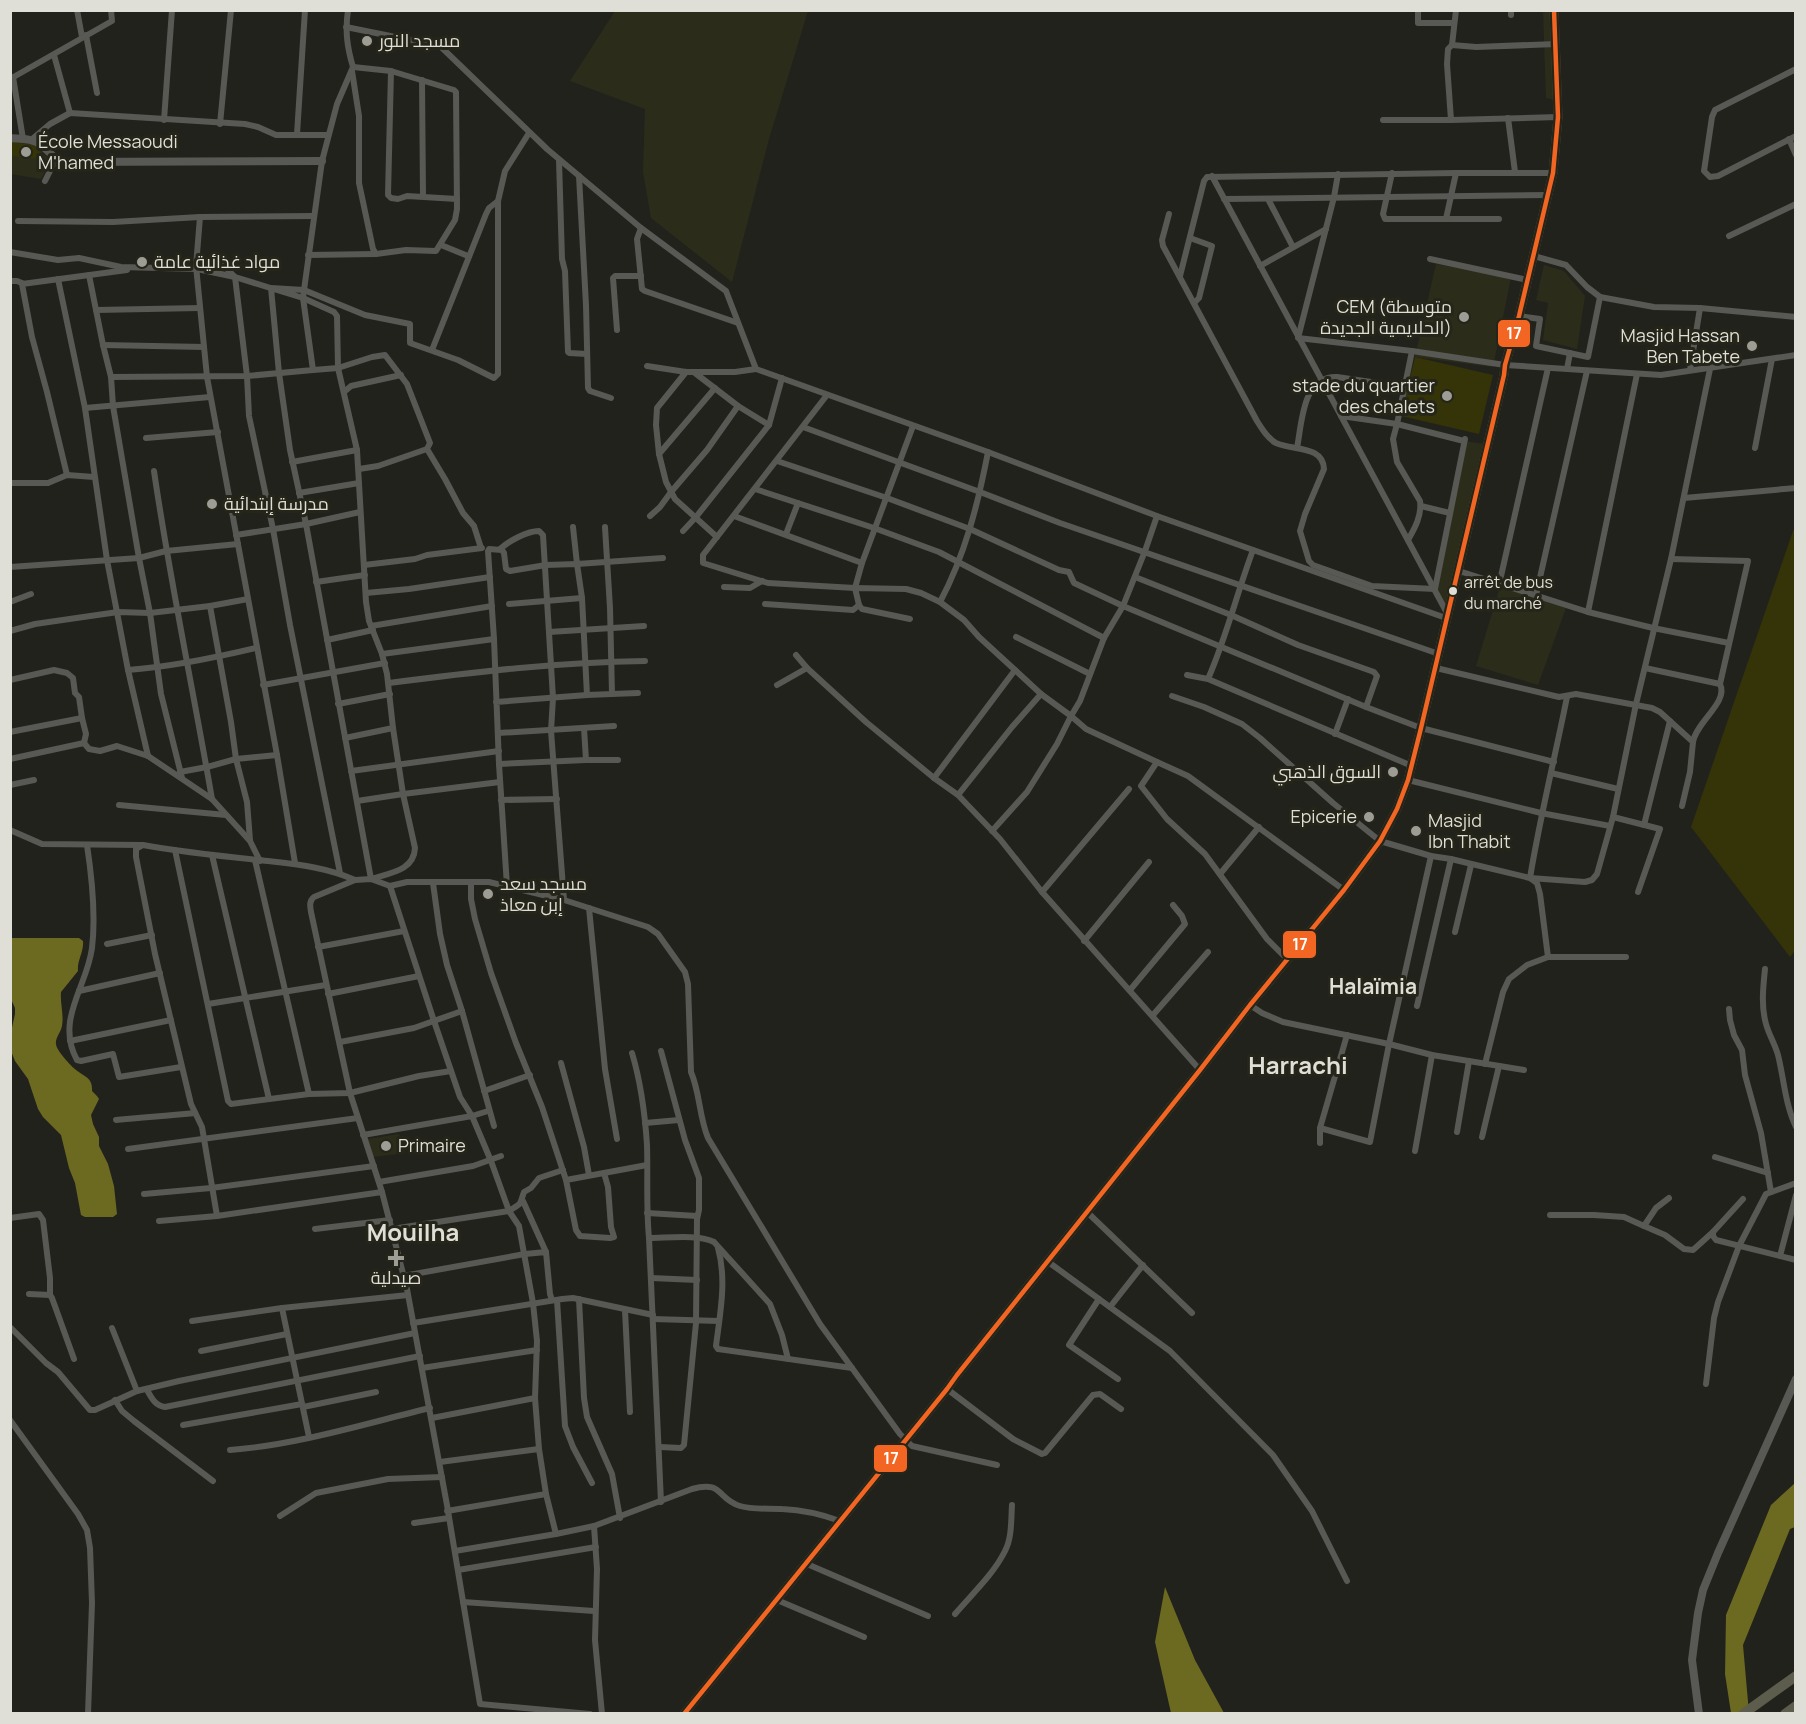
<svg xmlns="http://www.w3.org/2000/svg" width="1806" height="1724" viewBox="0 0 1806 1724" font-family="Manrope,Cairo,sans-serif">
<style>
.built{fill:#2c2c1b}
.green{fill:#353308}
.water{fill:#6c6921}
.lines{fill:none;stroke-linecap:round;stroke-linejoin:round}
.street{stroke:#585854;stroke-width:6}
.secondary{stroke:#585854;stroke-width:8}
.primary{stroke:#555549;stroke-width:9}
.highway{stroke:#5d5d4d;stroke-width:10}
.bus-1-casing{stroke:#252519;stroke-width:9}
.bus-1{stroke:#f26522;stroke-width:4.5}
.poi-dot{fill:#9d9d96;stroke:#252519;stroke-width:2}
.bus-dot{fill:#dfdfd7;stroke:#252519;stroke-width:2}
.labels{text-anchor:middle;stroke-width:6;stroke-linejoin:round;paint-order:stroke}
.bus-label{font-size:16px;fill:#dfdfd7;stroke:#252519;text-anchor:start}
.poi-label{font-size:18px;fill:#dfdfd7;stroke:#252519;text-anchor:start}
.quarter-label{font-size:21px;font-weight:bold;fill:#dfdfd7;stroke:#252519}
.district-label{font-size:24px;font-weight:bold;fill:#dfdfd7;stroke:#252519}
.line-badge{stroke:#252519;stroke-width:2}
.badge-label{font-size:16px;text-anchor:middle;font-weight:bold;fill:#fff}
</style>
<rect width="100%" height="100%" fill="#22221c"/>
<g class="built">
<polygon points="615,11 808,11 769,139 732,282 651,218 643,172 645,109 570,81"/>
<polygon points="1543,11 1551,11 1555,100 1546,98"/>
<polygon points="10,140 33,144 51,161 41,179 11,174"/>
<polygon points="1436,264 1511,277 1493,367 1415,357"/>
<polygon points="1544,265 1564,271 1585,296 1577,349 1543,340 1548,303 1536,300"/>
<polygon points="1464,441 1485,444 1445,608 1435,589"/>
<polygon points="1500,587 1566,608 1538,685 1476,666"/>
<polygon points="399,1134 405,1153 373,1157 368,1139"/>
</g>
<g class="green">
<polygon points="10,141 33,145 43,155 41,159 11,156"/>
<polygon points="1415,357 1493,375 1479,434 1401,416"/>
<polygon points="1795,529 1796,949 1790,957 1691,827 1793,531"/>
</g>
<g class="water">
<path d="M10,938H79L83,941C84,952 77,960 78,971L61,992C60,1004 64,1014 62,1026C61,1032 55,1038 56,1044C56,1050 71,1066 76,1070C85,1077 93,1078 92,1091L97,1096L99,1099L91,1115L93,1124L99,1137V1146L108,1164L114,1186L117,1214L113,1217H85L81,1215L75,1183L69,1168L61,1135L43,1117L38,1109L28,1079L15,1061L11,1051V1032L15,1014V1008L11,999Z"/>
<polygon points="1795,1483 1795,1527 1790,1529 1743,1645 1749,1713 1731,1713 1725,1674 1726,1615 1771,1505"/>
<polygon points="1165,1587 1195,1660 1224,1713 1171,1713 1155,1642"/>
</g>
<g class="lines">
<g class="street">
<polyline points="77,10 82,37"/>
<polyline points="1418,10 1418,23 1454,23"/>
<polyline points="1511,10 1511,15"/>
<polyline points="346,27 425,43 433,42 439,45 547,149 641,228 726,291 756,369 988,452 1157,516 1446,618"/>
<polyline points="86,35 97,93"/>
<polyline points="1452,45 1476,47 1556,44"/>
<polyline points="54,55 70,113"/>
<polyline points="1796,69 1715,110 1712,117 1704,171 1710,177 1718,176 1796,136"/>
<polyline points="352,71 359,116 359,183 373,249 376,254 406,250 436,251 455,220 457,209 456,92 454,90 391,71 353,67"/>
<polyline points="391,71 388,195 391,198 398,199 407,196 457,199"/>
<polyline points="13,77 23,139"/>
<polyline points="10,79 112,21 111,10"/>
<polyline points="422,80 423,196"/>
<polyline points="1508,118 1515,172"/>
<polyline points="164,120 172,10"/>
<polyline points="1383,120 1451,120 1447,64 1448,49 1452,45 1456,10"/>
<polyline points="1451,120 1558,117"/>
<polyline points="220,124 231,10"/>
<polyline points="297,134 305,10"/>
<polyline points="1789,139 1796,155"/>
<polyline points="31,140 50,124 70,113 245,124 258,127 276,135 327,135"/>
<polyline points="559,160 562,259 565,271 568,352 569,353 587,354"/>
<polyline points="1392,173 1383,214 1385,219 1499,219"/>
<path d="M1338,174L1334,197L1298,338L1412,351L1397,424L1393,439L1397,462L1420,501C1422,515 1415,528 1408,540"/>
<polyline points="579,176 586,305 588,388 590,391 611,398"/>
<polyline points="1212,176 1447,613"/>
<polyline points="45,181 56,159"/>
<polyline points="1224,199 1548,195"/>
<polyline points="1268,199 1293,247"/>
<path d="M1169,214L1162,240L1163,246L1257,421C1262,429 1268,439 1276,443C1293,451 1323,445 1324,469L1305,514L1300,531L1309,561L1313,565L1372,586L1435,589L1465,439"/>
<polyline points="200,217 196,266 207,377 277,755 295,863"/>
<polyline points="1446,219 1456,173"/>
<polyline points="18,221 113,222 200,217 314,216"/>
<polyline points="641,228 637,239 642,289 645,291 738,323"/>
<polyline points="1729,236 1796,204"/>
<polyline points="1190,238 1212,246 1199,298 1194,303"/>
<polyline points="441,245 468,256"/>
<path d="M10,252L58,260L79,258L121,267L197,269L235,277L303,298L334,312L337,316L338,368L357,450L366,602L369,621L382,654L387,674L393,728L403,794L415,848C414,871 389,873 371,879L306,524L290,450L279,373L271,288L304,290L365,315L410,324V343L458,360L494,378L498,374V201L505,171L529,133"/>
<polyline points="308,255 376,254"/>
<polyline points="1534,256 1566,265 1587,287 1600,297 1654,307 1700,308 1796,317"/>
<polyline points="1430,259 1528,280"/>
<polyline points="223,265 235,277 247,376 249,416 273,529 290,625 340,873"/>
<polyline points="1260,266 1326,229"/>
<polyline points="89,275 103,345 111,377 113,406 139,558 150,613 161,694 182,778"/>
<polyline points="1180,276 1204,181 1207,177 1456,173 1553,173"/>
<polyline points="58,279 85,408 107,560 128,670 148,756"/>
<polyline points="10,281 17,281 22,283"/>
<polyline points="96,310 200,308"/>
<polyline points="1519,316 1540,319 1536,346 1588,357 1600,297"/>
<polyline points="617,330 613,278 615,276 641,276"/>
<polyline points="103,345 204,347"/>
<polyline points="432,350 486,214 489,208 498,201"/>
<polyline points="1412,351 1505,365 1661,375 1796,355"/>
<polyline points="647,366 686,372 735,372 756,369"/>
<polyline points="1567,369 1570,353"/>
<polyline points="313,370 338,368 372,357 385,355 407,384 430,443 427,449 445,479 463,513 474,526 481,548"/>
<polyline points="1690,370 1700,308"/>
<polyline points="686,372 657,408 656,425 659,454 666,482 675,499 717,537"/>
<polyline points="695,373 738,406 769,425"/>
<polyline points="1637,374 1588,612 1653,628 1729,643"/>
<path d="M111,377L247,376L313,370L303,298L304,290L322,161L337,104L353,67C347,47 345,31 348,10"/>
<polyline points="344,392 351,386 401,375"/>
<polyline points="827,395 703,555 703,563 768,583 855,588 862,563 913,426"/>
<polyline points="85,408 210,397"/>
<polyline points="1341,416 1397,424 1464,441"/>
<polyline points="803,427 980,492 1060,523 1439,654"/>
<polyline points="146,438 218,432"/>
<path d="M1297,448C1302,423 1302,376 1337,377L1405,387"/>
<polyline points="1755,448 1772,359"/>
<polyline points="659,454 715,388"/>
<polyline points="777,461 887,498 970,529 1059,570 1069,572 1074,583 1123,606 1366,707 1421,728 1554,762"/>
<polyline points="292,462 357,450"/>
<polyline points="359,469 378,466 427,449"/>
<path d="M154,471C170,581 193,689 212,799"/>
<polyline points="67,475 47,392 32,337 22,284 127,270"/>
<polyline points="10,483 48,483 67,475 94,477"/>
<polyline points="755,489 874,528 939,552 1104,638"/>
<polyline points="299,493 359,483"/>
<polyline points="1684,498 1796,488"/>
<polyline points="1421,506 1450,513"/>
<polyline points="650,516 660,507 671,492 707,450 738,406"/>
<polyline points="734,516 862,563"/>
<polyline points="573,527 577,564 663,558"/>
<polyline points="683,531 696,517 769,425 782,378"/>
<polyline points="786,534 798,503"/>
<polyline points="236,535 306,524 360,512"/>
<path d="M500,549C509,541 527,531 539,531L543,535L553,698L551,731L564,900"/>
<path d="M1671,559L1748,561L1720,684C1729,702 1696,722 1693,742"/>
<polyline points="364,565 415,559 427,555 482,548"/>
<polyline points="10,567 139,558 166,551 238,544"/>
<polyline points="1459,571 1588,612"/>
<polyline points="1135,577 1231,615 1298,645 1374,672 1377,676 1366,707"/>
<polyline points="316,582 365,575"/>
<polyline points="1499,585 1548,368"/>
<polyline points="724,587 750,588 762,581"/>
<polyline points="366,593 409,589 490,577"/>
<polyline points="1536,595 1587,371"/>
<polyline points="248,599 210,606 231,722 236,759 247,802 250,840"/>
<polyline points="10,602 31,594"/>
<path d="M940,602C965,555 978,504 988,452"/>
<polyline points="509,604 582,598"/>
<polyline points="765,604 853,610 859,605"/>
<polyline points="910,619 862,609 859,605 855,588 906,589 921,593 940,602 964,620 979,637 1015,670"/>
<polyline points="371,626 492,606"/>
<polyline points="10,631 35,624 118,612 150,613 210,606"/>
<polyline points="549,632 644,626"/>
<polyline points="1016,637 1090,674"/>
<polyline points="327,640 373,630"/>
<polyline points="382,654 494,639"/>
<polyline points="796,655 807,668 866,722 934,778 958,795 1000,839 1042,892 1200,1070"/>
<polyline points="1436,668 1559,697 1576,694 1652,708 1660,712 1693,742 1690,772 1682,806"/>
<polyline points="1645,668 1720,684"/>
<path d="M128,670C172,667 214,658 256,648"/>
<polyline points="1187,675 1208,679 1412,766"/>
<path d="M1208,679C1226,638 1237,593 1253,550"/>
<polyline points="10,680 54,670 67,673 73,678 75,693 79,697 82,718 86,734 84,743 89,749 100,751 117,746 148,756 212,799 250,841 260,861"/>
<path d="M389,683C474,672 559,662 645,661"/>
<polyline points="263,685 385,663"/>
<polyline points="777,685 807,668"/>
<polyline points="612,694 638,693"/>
<polyline points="587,695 612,694 610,608 605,527"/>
<polyline points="1172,696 1204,707 1242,724 1260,738 1333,803 1380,841 1431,856 1451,859 1530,878 1537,883 1540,894 1548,957"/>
<path d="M1567,697C1555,757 1540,817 1530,878L1585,882L1592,880L1597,874L1613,817L1636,704L1671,559L1710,369"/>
<polyline points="496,702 587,695 582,598 577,564 546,565 510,571 506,569 504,553 502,550 489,549 488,551 494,639 499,764 507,886"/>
<polyline points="338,704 390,694"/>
<polyline points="10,732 82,718"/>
<polyline points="498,733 614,726"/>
<polyline points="1335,734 1348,699"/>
<polyline points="345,738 393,728"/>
<polyline points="10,759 84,743"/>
<polyline points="586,760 618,760"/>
<polyline points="499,764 586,760 584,728"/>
<polyline points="351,771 499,751"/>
<polyline points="180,772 207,767 236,759 277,755"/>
<polyline points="1551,773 1618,789"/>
<polyline points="934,778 1015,670 1041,694 1071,716 1080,701 1104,638 1123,606 1145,551 1157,516"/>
<polyline points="1408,780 1541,813 1610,826"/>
<polyline points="10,785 34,780"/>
<polyline points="958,795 1012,727 1041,694"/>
<polyline points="501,800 557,799"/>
<polyline points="357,801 403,794 500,782"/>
<polyline points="119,805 226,815"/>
<polyline points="1613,817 1660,829 1638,892"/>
<polyline points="1644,825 1670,721"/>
<polyline points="10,830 42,844 142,845"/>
<polyline points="992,831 1027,792 1057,744 1071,716 1086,729 1157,762"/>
<path d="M87,845C92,878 96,915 92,948C87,987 55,1020 77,1060L81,1061L113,1054L119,1077L181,1067"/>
<polyline points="175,850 228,1101 231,1104 309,1094 350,1093 419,1076 451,1071"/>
<polyline points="212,855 269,1099"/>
<polyline points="255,860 309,1094"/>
<polyline points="1220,874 1259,827"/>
<polyline points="433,883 440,934 447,965 462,1011 494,1126"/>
<polyline points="471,883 471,899 475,919 491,973 516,1043 542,1107 566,1180 576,1230 580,1236 610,1238 614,1237 611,1227 608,1187 604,1173"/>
<polyline points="390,886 434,1021 460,1097 472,1116 491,1161 509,1211 519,1226 533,1303 537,1341 535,1398 539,1449 546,1494 556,1534"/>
<polyline points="1042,892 1129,789"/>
<polyline points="589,908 605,1069 617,1139"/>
<polyline points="1455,932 1471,865"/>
<polyline points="1084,941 1149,862"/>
<polyline points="107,944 152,935"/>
<polyline points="318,947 404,931"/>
<polyline points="1287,959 1267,939 1205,854 1167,819 1141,786 1157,762 1188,776 1344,890"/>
<path d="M1765,969C1763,988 1761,1006 1766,1024C1769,1035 1775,1044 1778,1055C1784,1079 1785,1104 1796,1127"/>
<polyline points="1130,990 1185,924 1182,916 1173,905"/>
<polyline points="79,991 160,973"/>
<polyline points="328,994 419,976"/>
<polyline points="208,1004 326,985"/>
<polyline points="1250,1005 1262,1013 1283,1022 1389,1044 1432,1055 1524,1070"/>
<polyline points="1417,1006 1451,859"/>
<polyline points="1729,1009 1730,1020 1734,1035 1742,1050 1745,1075 1761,1133 1771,1192"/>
<polyline points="1153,1015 1208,952"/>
<polyline points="70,1041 171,1020"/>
<polyline points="340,1042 414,1028 462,1011"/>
<path d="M632,1053C641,1083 645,1114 647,1145C648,1176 646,1207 649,1238L661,1502"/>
<polyline points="561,1063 584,1147 589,1175"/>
<polyline points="1485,1064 1503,992 1509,979 1527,965 1548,957 1626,957"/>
<polyline points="484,1091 530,1075"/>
<path d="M116,1120C142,1117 168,1116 195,1113"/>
<polyline points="645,1123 679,1120"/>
<polyline points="1320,1128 1370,1142 1389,1044 1431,856"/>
<polyline points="1457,1132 1469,1061"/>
<polyline points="363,1135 472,1116 488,1111"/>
<polyline points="1482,1137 1499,1066"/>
<polyline points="1320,1143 1320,1128 1347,1035"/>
<polyline points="128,1149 358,1118"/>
<polyline points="1415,1151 1432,1055"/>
<polyline points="1715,1157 1768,1173"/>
<polyline points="566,1180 647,1165"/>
<polyline points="379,1182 473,1166 501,1156"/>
<polyline points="144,1194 211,1188 374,1166"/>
<polyline points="1669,1198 1656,1208 1644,1226 1665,1235 1684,1249 1693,1250 1713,1232"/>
<polyline points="1743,1199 1713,1232 1713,1236 1716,1240 1796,1260"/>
<polyline points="523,1201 546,1252"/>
<polyline points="1086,1211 1192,1313"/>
<polyline points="647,1213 697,1216"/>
<polyline points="1550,1215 1594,1215 1624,1217 1644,1226"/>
<path d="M217,1216L202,1127L191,1104L155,954L136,857V849L143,845C181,852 220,856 259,860C292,864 324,866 355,880"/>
<polyline points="10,1218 39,1214 43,1220 50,1278 50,1295"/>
<polyline points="159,1221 217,1216 382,1192"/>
<polyline points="315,1229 390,1220"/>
<path d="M392,1229L509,1211C523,1202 519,1206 524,1192L531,1188L539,1178L563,1170"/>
<path d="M649,1238C667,1238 699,1234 714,1242L770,1304L782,1335L788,1359"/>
<path d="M718,1248C727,1280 720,1314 716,1346L718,1349L852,1368"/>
<polyline points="1780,1256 1796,1195"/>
<polyline points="1047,1261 1170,1351 1273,1455 1312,1511 1347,1581"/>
<polyline points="403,1276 525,1254 546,1252 550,1294 552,1300"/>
<polyline points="651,1278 697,1280"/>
<polyline points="29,1294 50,1295 52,1298 74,1359"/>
<polyline points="579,1299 584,1398 587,1417 612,1474 620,1518"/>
<polyline points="1099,1299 1069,1345 1118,1379"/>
<polyline points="557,1300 565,1426 573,1447 592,1483"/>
<polyline points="1110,1307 1143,1265"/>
<polyline points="282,1308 309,1437"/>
<polyline points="625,1310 630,1412"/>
<polyline points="653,1319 719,1321"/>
<polyline points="192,1321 282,1308 408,1295"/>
<polyline points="413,1323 562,1299 573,1298 653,1315"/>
<polyline points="10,1327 46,1363 58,1372 90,1410 95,1410 137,1391 179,1381 415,1333"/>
<polyline points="112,1328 137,1391"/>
<polyline points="201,1351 287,1334"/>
<polyline points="422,1368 537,1350"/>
<polyline points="1706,1384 1714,1318 1718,1302 1739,1246 1766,1194 1796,1183"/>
<polyline points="947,1389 1013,1439 1042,1454 1045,1453 1093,1395 1100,1394 1121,1409"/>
<path d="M147,1390C151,1397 155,1406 165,1407L420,1356"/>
<polyline points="115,1400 122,1411 134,1421 213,1481"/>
<polyline points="303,1407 376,1392"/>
<polyline points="432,1418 535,1398"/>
<polyline points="10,1420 78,1514 87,1530 90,1548 92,1603 88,1714"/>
<polyline points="183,1425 302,1404"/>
<polyline points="660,1447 681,1448 684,1445 696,1323 697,1219 699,1210 699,1178 685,1140 661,1051"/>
<path d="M230,1450C297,1445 364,1424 430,1408"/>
<polyline points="440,1462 539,1449"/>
<polyline points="447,1511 546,1494"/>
<polyline points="280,1516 316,1493 388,1479 442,1477"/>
<polyline points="414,1523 449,1518"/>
<polyline points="594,1526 597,1569 595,1640 602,1714"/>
<path d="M455,1551L556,1534L594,1526L692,1489C723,1480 717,1499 740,1506C753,1510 769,1508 782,1509C803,1510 821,1514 840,1521"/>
<polyline points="807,1564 928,1616"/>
<polyline points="458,1570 596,1547"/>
<polyline points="777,1600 864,1637"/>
<polyline points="463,1602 594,1611"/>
<path d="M955,1614C972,1594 993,1575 1005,1551C1012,1538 1011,1520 1012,1505"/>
<path d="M590,1714L480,1704L447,1505L407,1289L382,1192L350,1093L311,912C310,906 309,901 314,897L355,880L371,879L390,886L407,882H489L564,900L648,927L658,934L685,972L688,984L691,1072C700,1093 699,1116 708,1138L820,1324L900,1434L912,1446L997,1465"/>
</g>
<g class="secondary">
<path d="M10,138C21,139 33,138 41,145C48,150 53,158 61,162L322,161"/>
<polyline points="1699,1714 1692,1660 1698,1613 1703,1590 1718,1553 1796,1379"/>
</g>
<polyline class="primary" points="684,1714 947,1389 957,1375 1200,1070 1250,1005 1344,890 1380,841 1397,809 1408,780 1421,728 1504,375 1505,365 1519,316 1553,173 1558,117 1554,10"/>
<g class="highway">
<polyline points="1743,1714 1796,1676"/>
<polyline points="1785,1714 1796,1706"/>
</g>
<defs>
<polyline id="bus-1" points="684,1714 947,1389 957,1375 1200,1070 1250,1005 1344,890 1380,841 1397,809 1408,780 1421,728 1504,375 1505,365 1519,316 1553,173 1558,117 1554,10"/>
</defs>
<use href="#bus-1" class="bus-1-casing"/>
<use href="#bus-1" class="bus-1"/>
</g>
<g class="poi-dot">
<circle cx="367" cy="41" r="6"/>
<circle cx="26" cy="152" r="6"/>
<circle cx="142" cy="262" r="6"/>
<circle cx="1464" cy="317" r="6"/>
<circle cx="1752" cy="346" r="6"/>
<circle cx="1447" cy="396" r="6"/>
<circle cx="212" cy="504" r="6"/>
<circle cx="1393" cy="772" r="6"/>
<circle cx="1369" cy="817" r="6"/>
<circle cx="1416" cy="831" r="6"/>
<circle cx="488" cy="894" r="6"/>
<circle cx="386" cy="1146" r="6"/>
<path d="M393 1249h6v6h6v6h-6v6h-6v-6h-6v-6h6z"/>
</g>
<circle class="bus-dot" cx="1453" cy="591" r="5"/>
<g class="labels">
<g class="bus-label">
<text x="1464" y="588">arrêt de bus<tspan x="1464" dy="21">du marché</tspan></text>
</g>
<g class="poi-label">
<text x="379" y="47">مسجد النور</text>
<text x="38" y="148">École Messaoudi<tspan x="38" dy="21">M'hamed</tspan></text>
<text x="154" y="268">مواد غذائية عامة</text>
<text x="1452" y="313" text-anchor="end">CEM (متوسطة<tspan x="1452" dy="21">الحلايمية الجديدة)</tspan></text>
<text x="1740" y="342" text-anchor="end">Masjid Hassan<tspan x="1740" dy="21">Ben Tabete</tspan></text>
<text x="1435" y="392" text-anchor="end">stade du quartier<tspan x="1435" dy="21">des chalets</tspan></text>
<text x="224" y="510">مدرسة إبتدائية</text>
<text x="1381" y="778" text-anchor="end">السوق الذهبي</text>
<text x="1357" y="823" text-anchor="end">Epicerie</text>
<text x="1428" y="827">Masjid<tspan x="1428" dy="21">Ibn Thabit</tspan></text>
<text x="500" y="890">مسجد سعد<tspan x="500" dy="21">إبن معاذ</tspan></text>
<text x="398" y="1152">Primaire</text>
<text x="396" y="1284" text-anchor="middle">صيدلية</text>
</g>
<g class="quarter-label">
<text x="1373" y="994">Halaïmia</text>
</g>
<g class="district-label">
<text x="1298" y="1074">Harrachi</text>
<text x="413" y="1241">Mouilha</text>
</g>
</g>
<g class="line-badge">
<rect x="1497" y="319" width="34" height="29" rx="6" fill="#f26522"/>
<rect x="1282" y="930" width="35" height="29" rx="6" fill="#f26522"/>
<rect x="873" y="1444" width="35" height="29" rx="6" fill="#f26522"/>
</g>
<g class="badge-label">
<text x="1514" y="339">17</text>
<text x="1300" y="950">17</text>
<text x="891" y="1464">17</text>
</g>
<rect width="1806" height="1724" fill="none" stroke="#dfdfd7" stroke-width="24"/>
</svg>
